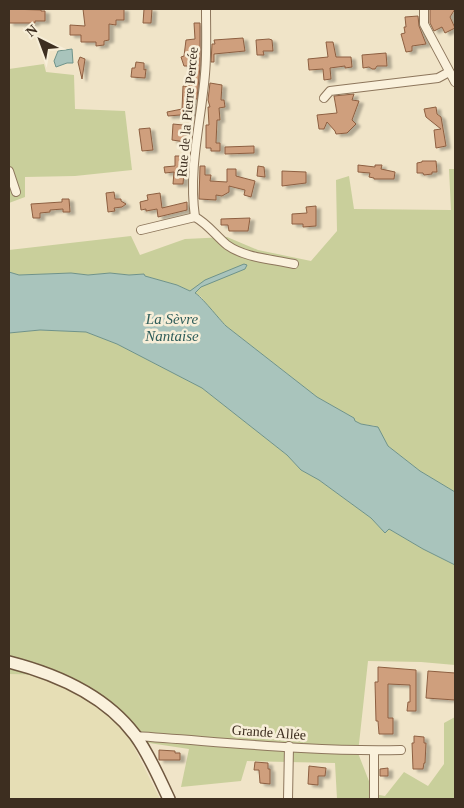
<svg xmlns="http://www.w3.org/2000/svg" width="464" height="808" viewBox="0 0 464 808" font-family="'Times New Roman',serif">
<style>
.farmland{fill:#e6deb5}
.green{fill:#c9cf9b}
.water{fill:#a9c4bc;stroke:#6f938a}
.building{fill:#cf9f7d;stroke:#8d5f41;filter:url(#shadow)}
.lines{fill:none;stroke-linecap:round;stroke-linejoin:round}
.street-casing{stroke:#8d765c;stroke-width:10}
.secondary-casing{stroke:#6f573f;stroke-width:14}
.street{stroke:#faf1dc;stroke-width:8}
.secondary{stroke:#faf1dc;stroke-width:11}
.labels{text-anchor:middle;stroke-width:5;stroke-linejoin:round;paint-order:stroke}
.street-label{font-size:14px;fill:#3d2e20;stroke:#f7eed8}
.water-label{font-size:15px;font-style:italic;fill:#2f5d5a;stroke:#f7eed8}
</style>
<defs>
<filter id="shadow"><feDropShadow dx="4.5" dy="2.5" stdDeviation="1" flood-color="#0004"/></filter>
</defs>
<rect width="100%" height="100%" fill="#f0e4c8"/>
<polygon class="farmland" points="9,674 40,675 86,698 119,723 133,745 160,799 9,799"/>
<g class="green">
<polygon points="44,64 46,72 74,75 75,109 125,111 132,170 75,176 25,177 25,197 9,203 9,69"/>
<polygon points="449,169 455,169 455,492 420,471 388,446 376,426 361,424 355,421 354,418 317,397 226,326 214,314 201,297 195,293 177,285 145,276 144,274 129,275 110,273 88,275 71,273 19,275 9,272 9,250 131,236 140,255 185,239 227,237 258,250 311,261 337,231 336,180 349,176 354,209 451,210"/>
<polygon points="40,330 86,332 117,344 202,388 287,455 301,470 319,480 371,518 384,532 389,529 423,549 455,565 455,665 421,662 368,661 358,753 374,794 385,796 404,772 428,786 444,764 444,723 455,717 455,799 337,799 335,763 247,761 241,781 181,787 189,749 149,743 133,745 119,723 86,698 40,675 9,674 9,333"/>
</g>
<g class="water">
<polygon points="72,49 73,63 67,63 56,67 54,61 58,51"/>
<path d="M244,264L247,265L245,269L201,287L195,293C201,296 219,319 226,326L317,397L354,418L355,421L361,424L378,427L388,446L420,471L455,492V565L423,549L389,529L385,533L371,518L319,480L301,470L287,455L202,388L117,344L86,332L40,330L9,333V272L19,275L71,273L88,275L110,273L129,275L144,274L145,276L177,285L190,291L205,280Z"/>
</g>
<g class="building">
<polygon points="9,9 41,10 41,11 45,11 45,21 35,21 35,23 9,23"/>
<polygon points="83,9 124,9 124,20 116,20 116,25 109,24 109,40 104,41 104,45 96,46 96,42 81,42 81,35 70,35 70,25 85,26"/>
<polygon points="144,9 152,9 151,23 143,23"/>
<polygon points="430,9 455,9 450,17 455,28 445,33 442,27 434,31 430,23"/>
<polygon points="418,16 419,26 426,44 412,46 412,51 406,52 401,34 405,33 404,27 406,27 405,17"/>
<polygon points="194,23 200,23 200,66 197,99 192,99 192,114 168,116 167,112 182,109 183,86 189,87 190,66 184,66 181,57 184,56 186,40 195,39"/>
<polygon points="243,38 245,51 214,54 214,62 211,62 212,44 215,44 214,40"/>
<polygon points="269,39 272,40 273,51 263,51 264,55 257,55 256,40"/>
<polygon points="326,42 333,42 336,57 351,57 352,67 345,68 345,66 330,68 331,79 324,80 323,69 309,70 308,59 328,57"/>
<polygon points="386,53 387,66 377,66 375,69 372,69 369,67 363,68 362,55"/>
<polygon points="80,57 85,59 82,79 78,62"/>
<polygon points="136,62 144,63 144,70 146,69 145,78 131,77 132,68 135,68"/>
<polygon points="210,83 222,85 221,100 224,100 225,107 219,108 220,120 217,120 216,143 220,143 220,151 211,151 211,148 206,148 206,125 209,125 208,107 210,107 208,100"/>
<polygon points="354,94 352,100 359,101 352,120 356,124 347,133 336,134 335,131 327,122 324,129 319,129 317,115 337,113 334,96"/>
<polygon points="436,107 437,114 441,117 446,146 436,148 434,130 441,129 426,117 424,109"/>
<polygon points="173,124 183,125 182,135 186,135 186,142 172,140"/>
<polygon points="150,128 153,150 142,151 139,129"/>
<polygon points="254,146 254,153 225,154 225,147"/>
<polygon points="175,156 181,156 181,166 185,166 185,170 181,171 181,173 184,173 183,184 173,184 174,172 165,173 164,167 175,166"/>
<polygon points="422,161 436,161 437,172 432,172 432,174 424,175 423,173 417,173 417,163 422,162"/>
<polygon points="358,165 375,167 375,165 382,165 381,169 395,172 394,179 374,179 374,178 369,177 370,173 358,172"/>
<polygon points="200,166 205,166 205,175 211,175 210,181 227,182 227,169 236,169 236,176 255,181 251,197 244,195 245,190 229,186 229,192 222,196 216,195 216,200 199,199"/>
<polygon points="258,166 264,167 265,177 257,176"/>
<polygon points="282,171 306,172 306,183 282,186"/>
<polygon points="114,192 115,199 121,199 121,201 126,204 122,207 114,208 115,211 108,212 106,193"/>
<polygon points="160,193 162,208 187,202 187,210 158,217 157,209 146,211 146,209 141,210 140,202 148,200 147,195"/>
<polygon points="62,199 69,199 70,212 63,212 63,209 50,210 50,212 40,213 40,218 33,218 31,204 62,202"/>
<polygon points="316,206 316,226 303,227 303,224 292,224 292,214 307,213 306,207"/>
<polygon points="250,218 248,231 229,231 228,225 221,225 221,219"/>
<polygon points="378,667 416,670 416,711 407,711 408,702 410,702 410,685 388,684 388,718 393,718 393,734 379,734 378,721 376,721 375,682 378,682"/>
<polygon points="428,671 455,673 455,700 426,698"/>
<polygon points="414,736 424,737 424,743 426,743 425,763 424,763 423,769 413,769 412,743 414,743"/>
<polygon points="159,750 175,751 175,753 180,753 180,760 159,760"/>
<polygon points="255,762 268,763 268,769 270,769 270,784 260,783 259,770 254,770"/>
<polygon points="309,766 326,768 325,776 318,776 318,785 308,784"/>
<polygon points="388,768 388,776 380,776 380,769"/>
</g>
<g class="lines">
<defs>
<g id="street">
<polyline points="424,9 424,24 455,82"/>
<polyline points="324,98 330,91 438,78 449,72"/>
<polyline points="9,171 16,192"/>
<path d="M195,217C188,169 201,122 205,74C207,53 206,30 206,9"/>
<path d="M141,230L195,217C208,224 216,236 227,245C245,258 272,259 294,264"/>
<path d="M136,736C224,742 313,752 401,750"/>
<polyline points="288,799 289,746"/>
<polyline points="374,799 374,751"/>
</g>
<path id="secondary" d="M9,662C56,674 105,695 135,735C149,754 159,778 169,799"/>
</defs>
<use href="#street" class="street-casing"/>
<use href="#secondary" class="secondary-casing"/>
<use href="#street" class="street"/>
<use href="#secondary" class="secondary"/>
</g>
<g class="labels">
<g class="street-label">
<text transform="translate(187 112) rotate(-85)" y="5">Rue de la Pierre Percée</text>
<text transform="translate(269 732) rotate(4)" y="5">Grande Allée</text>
</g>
<g class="water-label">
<text x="172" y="324">La Sèvre<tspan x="172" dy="17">Nantaise</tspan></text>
</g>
</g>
<rect width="464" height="808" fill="none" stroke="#3d2e20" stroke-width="20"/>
<g transform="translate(40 40) rotate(318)" stroke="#f7eed8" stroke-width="4" paint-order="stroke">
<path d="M0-4L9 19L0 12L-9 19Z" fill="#3d2e20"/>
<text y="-8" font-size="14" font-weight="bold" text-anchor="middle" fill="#3d2e20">N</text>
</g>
</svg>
